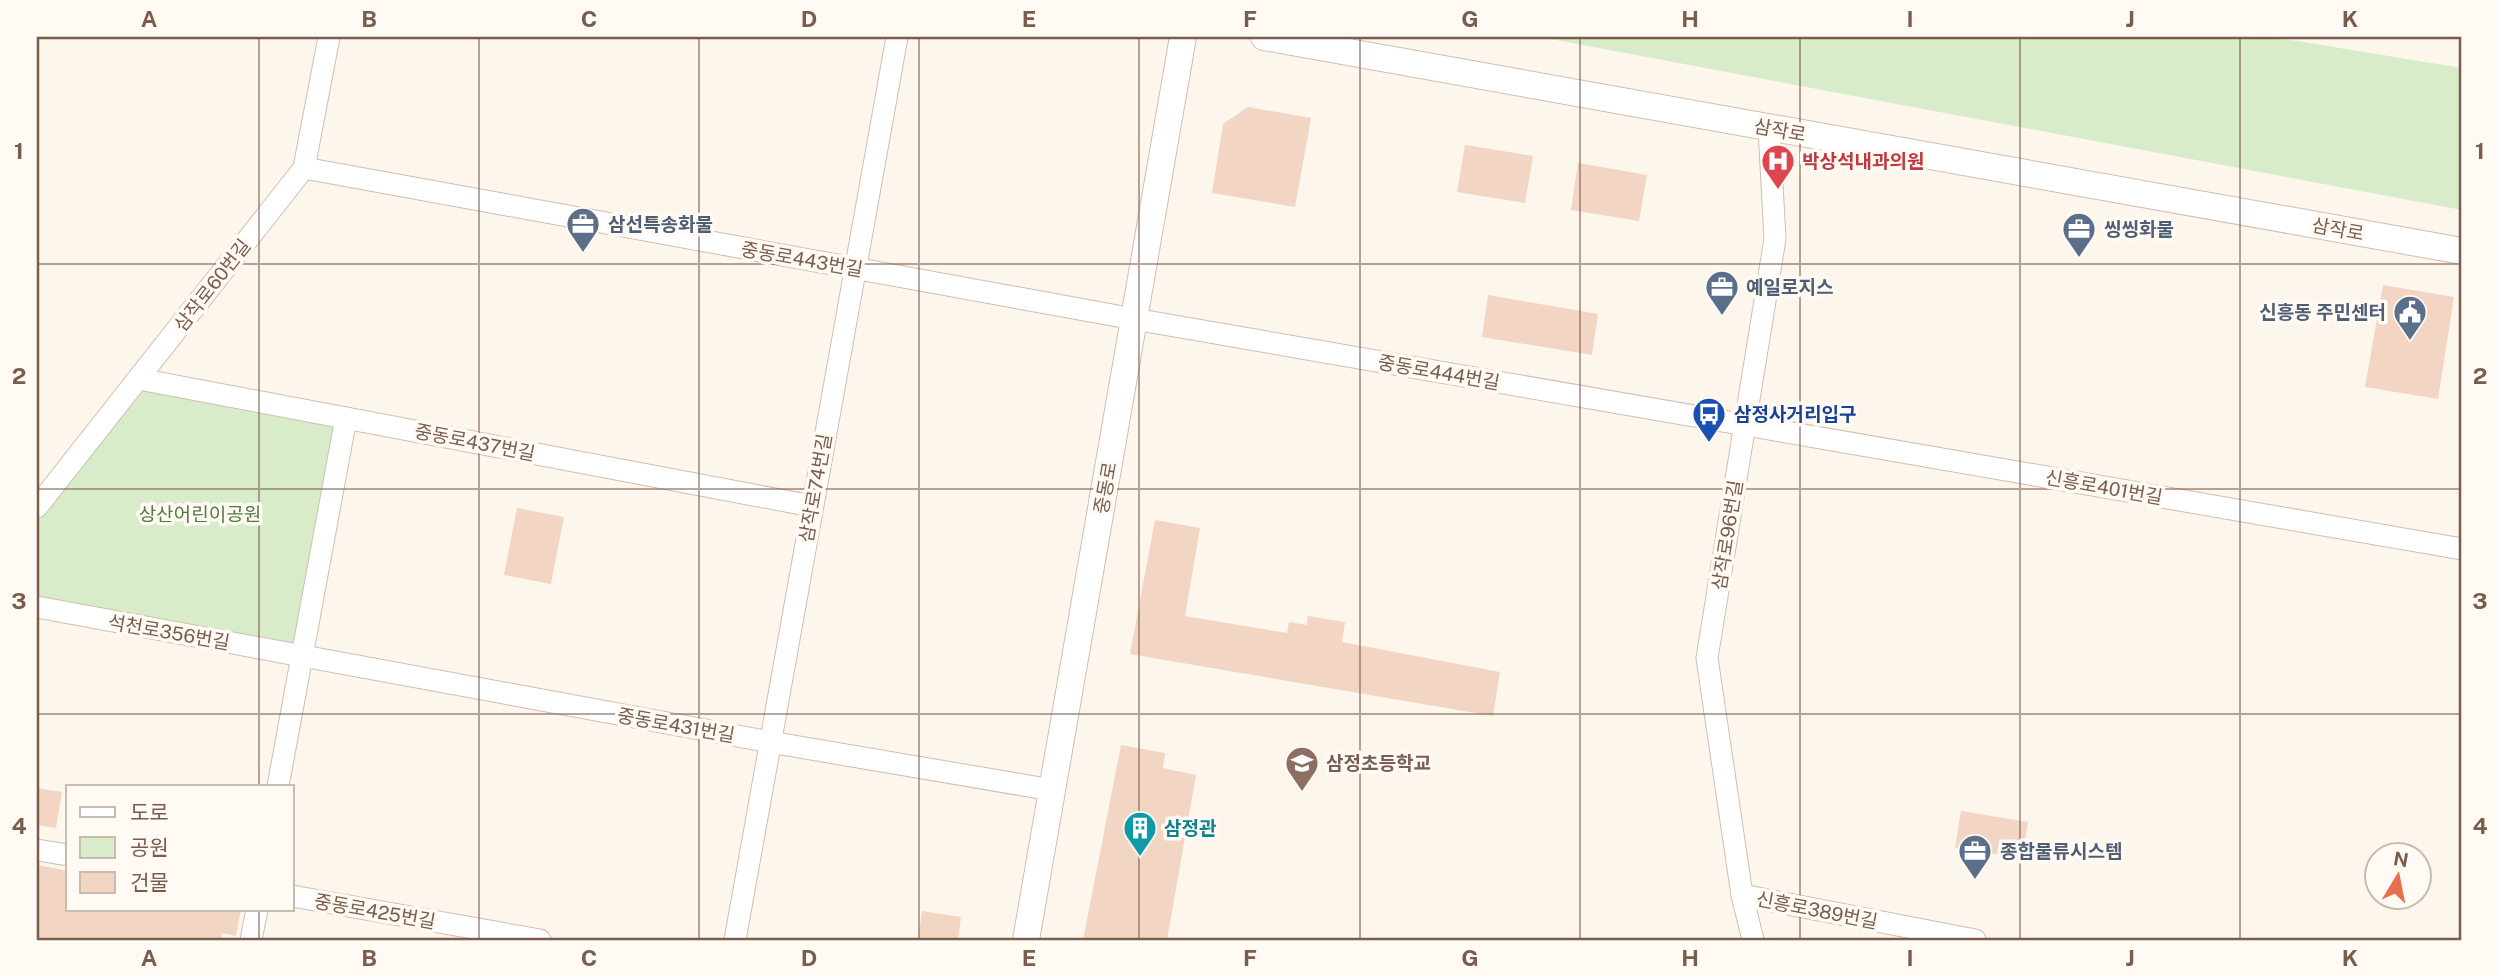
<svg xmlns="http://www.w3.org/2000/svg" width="2499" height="977" viewBox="0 0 2499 977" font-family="'Public Sans','Noto Sans KR',sans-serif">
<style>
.green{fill:#d8ecc9}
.building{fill:#f3d5c3}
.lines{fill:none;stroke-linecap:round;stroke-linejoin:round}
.minor-casing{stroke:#d1beb0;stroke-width:23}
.tertiary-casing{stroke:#d1beb0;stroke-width:28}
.minor{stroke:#fff;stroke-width:21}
.tertiary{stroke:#fff;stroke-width:26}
.grid{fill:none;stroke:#7a5c4d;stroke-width:2;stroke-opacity:0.55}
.labels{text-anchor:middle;stroke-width:7;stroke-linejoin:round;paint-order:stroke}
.street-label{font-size:19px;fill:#7a5c4d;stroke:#fffaf3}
.health-label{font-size:19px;font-weight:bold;fill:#be3a42;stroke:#fffaf3;text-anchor:start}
.service-label{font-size:19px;font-weight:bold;fill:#4e5e75;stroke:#fffaf3;text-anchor:start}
.transit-label{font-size:19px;font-weight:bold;fill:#164399;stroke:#fffaf3;text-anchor:start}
.park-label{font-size:19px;fill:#537a41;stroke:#fffaf3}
.education-label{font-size:19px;font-weight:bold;fill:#785e54;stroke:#fffaf3;text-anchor:start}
.culture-label{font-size:19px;font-weight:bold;fill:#0d838f;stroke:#fffaf3;text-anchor:start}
.neatline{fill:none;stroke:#7a5c4d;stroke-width:2.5}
.grid-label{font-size:23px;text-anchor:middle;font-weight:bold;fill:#7a5c4d}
</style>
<rect width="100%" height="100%" fill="#fdf6ec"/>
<g class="green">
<polygon points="1540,37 2272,37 2462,68 2462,210"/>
<polygon points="139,379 346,418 301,656 37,607 37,507"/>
</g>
<g class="building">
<polygon points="1248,107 1311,118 1295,207 1212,193 1223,124"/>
<polygon points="1465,145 1533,156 1525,203 1457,192"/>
<polygon points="1578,163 1647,175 1639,221 1571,210"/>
<polygon points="2383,285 2454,297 2438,399 2365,387"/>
<polygon points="1488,295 1598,314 1592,355 1482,337"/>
<polygon points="517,508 564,517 551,584 504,575"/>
<polygon points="1155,520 1200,528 1185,616 1287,633 1289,622 1307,625 1308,616 1345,622 1342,642 1500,672 1493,716 1130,654"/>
<polygon points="1121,745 1165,753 1163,768 1196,775 1167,940 1083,940"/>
<polygon points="37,788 62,792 56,828 37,825"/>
<polygon points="1961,811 2028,822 2022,858 1955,848"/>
<polygon points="37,865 68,871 68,909 241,909 236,936 222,933 221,940 37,940"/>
<polygon points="922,911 961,917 958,940 918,940"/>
</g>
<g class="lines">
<defs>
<g id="minor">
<polyline points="304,168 1134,319 2462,549"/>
<polyline points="139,379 812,506"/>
<polyline points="37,507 304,168 329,37"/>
<polyline points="37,607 770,742 1052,790"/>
<polyline points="278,786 346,418"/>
<polyline points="37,850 68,855"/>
<polyline points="1742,895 1975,940"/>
<polyline points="292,896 540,940"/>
<polyline points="251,940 257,909"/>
<polyline points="735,940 897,37"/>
<polyline points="1753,940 1742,895 1707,658 1775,239 1769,128"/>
</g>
<g id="tertiary">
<polyline points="1264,37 2462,251"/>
<polyline points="1026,940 1183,37"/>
</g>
</defs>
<use href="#minor" class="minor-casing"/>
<use href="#tertiary" class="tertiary-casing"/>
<use href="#minor" class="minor"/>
<use href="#tertiary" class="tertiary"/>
</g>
<path class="grid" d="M259,37V786M479,37V940M699,37V940M919,37V940M1139,37V940M1360,37V940M1580,37V940M1800,37V940M2020,37V940M2240,37V940M37,264H2462M37,489H2462M37,714H2462M259,909V940"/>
<defs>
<symbol id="hospital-pin" viewBox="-11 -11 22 30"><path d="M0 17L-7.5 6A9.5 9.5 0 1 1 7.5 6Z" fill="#e0444e" stroke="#fffaf3"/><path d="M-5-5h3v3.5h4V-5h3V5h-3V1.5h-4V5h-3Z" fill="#fff"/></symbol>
<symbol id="office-pin" viewBox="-11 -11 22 30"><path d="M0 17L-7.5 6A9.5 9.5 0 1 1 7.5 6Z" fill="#5c6f8a" stroke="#fffaf3"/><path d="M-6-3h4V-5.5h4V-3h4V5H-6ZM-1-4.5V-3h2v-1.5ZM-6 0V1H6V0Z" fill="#fff"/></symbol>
<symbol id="civic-pin" viewBox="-11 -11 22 30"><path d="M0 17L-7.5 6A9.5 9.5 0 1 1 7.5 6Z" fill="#5c6f8a" stroke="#fffaf3"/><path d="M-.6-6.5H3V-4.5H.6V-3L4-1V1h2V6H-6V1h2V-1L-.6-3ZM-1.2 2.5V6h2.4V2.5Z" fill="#fff"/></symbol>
<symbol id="bus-pin" viewBox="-11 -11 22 30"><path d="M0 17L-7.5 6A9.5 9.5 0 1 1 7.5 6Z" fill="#1a4fb4" stroke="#fffaf3"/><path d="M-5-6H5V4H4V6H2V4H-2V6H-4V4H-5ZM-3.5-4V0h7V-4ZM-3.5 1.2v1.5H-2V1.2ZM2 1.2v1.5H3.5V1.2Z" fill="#fff"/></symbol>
<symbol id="school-pin" viewBox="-11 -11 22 30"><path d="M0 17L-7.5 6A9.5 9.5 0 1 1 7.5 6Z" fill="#8d6e63" stroke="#fffaf3"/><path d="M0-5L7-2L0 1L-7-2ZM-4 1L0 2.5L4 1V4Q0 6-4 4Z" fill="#fff"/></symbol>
<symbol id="building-pin" viewBox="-11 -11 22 30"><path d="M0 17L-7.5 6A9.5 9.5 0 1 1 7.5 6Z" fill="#0f9aa8" stroke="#fffaf3"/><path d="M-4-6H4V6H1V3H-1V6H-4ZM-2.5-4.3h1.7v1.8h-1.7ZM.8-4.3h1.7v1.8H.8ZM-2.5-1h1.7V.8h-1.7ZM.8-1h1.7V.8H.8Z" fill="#fff"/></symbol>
</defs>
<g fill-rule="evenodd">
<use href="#hospital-pin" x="1759" y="142" width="38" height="52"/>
<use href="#office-pin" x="564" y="205" width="38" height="52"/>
<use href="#office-pin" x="2060" y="210" width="38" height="52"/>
<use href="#office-pin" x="1703" y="268" width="38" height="52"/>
<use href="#civic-pin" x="2391" y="293" width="38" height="52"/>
<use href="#bus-pin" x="1690" y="395" width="38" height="52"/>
<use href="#school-pin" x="1283" y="744" width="38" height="52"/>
<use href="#building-pin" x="1121" y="809" width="38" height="52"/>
<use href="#office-pin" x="1956" y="832" width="38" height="52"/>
</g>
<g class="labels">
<g class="street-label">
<text transform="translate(1780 130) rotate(10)" y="7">삼작로</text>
<text transform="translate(2338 229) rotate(10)" y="7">삼작로</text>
<text transform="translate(802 259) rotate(10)" y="7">중동로443번길</text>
<text transform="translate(212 285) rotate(-52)" y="7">삼작로60번길</text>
<text transform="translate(1439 372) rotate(10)" y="7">중동로444번길</text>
<text transform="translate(475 442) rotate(11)" y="7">중동로437번길</text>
<text transform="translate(2104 487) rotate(10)" y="7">신흥로401번길</text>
<text transform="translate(815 488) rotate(-80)" y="7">삼작로74번길</text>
<text transform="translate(1105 488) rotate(-80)" y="7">중동로</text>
<text transform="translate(1727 535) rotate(-81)" y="7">삼작로96번길</text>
<text transform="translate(169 632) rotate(10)" y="7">석천로356번길</text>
<text transform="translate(676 725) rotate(10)" y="7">중동로431번길</text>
<text transform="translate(1817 910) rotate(11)" y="7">신흥로389번길</text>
<text transform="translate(375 911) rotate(10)" y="7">중동로425번길</text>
</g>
<g class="health-label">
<text x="1802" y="168">박상석내과의원</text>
</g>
<g class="service-label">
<text x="608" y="231">삼선특송화물</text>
<text x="2104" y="236">씽씽화물</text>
<text x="1746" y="294">예일로지스</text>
<text x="2386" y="319" text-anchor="end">신흥동 주민센터</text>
<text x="2000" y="858">종합물류시스템</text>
</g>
<g class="transit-label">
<text x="1734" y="421">삼정사거리입구</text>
</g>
<g class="park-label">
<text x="200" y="521">상산어린이공원</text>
</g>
<g class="education-label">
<text x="1326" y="770">삼정초등학교</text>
</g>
<g class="culture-label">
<text x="1164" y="835">삼정관</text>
</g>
</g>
<rect width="2499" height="977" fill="none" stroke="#fffaf3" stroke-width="77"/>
<rect x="66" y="785" width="228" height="126" fill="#fffaf3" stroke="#cabbb1" stroke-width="2"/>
<rect x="80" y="807" width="35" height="10" fill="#ffffff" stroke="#cabbb1" stroke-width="2"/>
<text x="130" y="820" font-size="21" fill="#7a5c4d">도로</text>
<rect x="80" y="837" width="35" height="21" fill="#d8ecc9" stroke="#cabbb1" stroke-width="2"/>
<text x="130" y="855" font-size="21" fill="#7a5c4d">공원</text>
<rect x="80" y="872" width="35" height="21" fill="#f3d5c3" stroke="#cabbb1" stroke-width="2"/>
<text x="130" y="890" font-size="21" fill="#7a5c4d">건물</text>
<g transform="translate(2398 876) rotate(10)"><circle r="33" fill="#fffaf3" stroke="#cabbb1" stroke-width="2"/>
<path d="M0-5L12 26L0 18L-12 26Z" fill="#e76f51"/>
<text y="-10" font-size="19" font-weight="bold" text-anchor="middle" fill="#7a5c4d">N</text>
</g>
<rect x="38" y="38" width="2422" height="901" class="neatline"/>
<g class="grid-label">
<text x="149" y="27">A</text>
<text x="369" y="27">B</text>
<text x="589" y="27">C</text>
<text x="809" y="27">D</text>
<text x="1029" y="27">E</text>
<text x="1250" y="27">F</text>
<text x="1470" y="27">G</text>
<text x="1690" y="27">H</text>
<text x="1910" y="27">I</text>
<text x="2130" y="27">J</text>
<text x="2350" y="27">K</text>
<text x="19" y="159">1</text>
<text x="2480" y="159">1</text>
<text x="19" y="384">2</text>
<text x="2480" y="384">2</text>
<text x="19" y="609">3</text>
<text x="2480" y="609">3</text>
<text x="19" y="834">4</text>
<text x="2480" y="834">4</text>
<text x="149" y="966">A</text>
<text x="369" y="966">B</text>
<text x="589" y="966">C</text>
<text x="809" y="966">D</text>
<text x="1029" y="966">E</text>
<text x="1250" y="966">F</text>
<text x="1470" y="966">G</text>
<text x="1690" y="966">H</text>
<text x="1910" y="966">I</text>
<text x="2130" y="966">J</text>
<text x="2350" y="966">K</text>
</g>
</svg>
